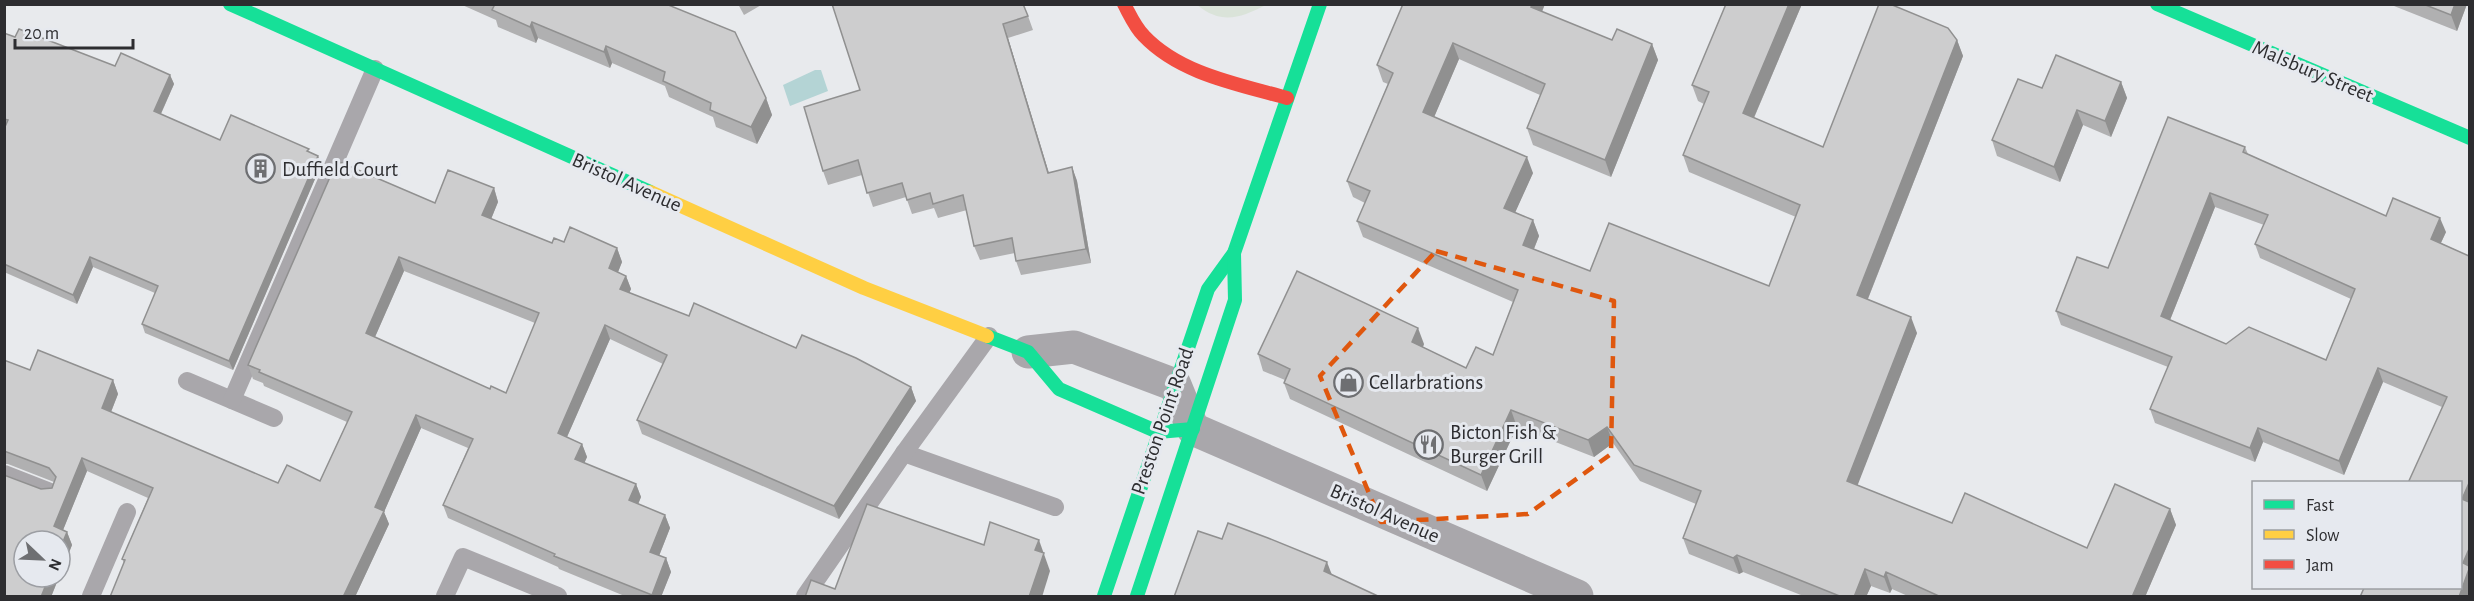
<svg xmlns="http://www.w3.org/2000/svg" width="2474" height="601" viewBox="0 0 2474 601" font-family="'Alegreya Sans',sans-serif">
<style>
.green{fill:#dae3d9}
.water{fill:#b4d4d5}
.lines{fill:none;stroke-linecap:round;stroke-linejoin:round}
.lane{stroke:#a9a7ab;stroke-width:18}
.street{stroke:#a9a7ab;stroke-width:33}
.fast{stroke:#16e098;stroke-width:14}
.slow{stroke:#ffcf43;stroke-width:14}
.jam{stroke:#f24e42;stroke-width:14}
.wall{fill:#b0b0b1;fill-rule:evenodd}
.shaded-wall{fill:#909090}
.building{fill:#cdcdce;stroke:#909090;stroke-width:1.5;fill-rule:evenodd}
.marked{fill:none;stroke:#df570e;stroke-width:4.5;stroke-dasharray:12 8;stroke-linejoin:round}
.labels{text-anchor:middle;stroke-width:6;stroke-linejoin:round;paint-order:stroke}
.street-label{font-size:21px;fill:#2d2d30;stroke:#e6e9ef}
.poi-label{font-size:21px;fill:#2d2d30;stroke:#e6e9ef;text-anchor:start}
</style>
<rect width="100%" height="100%" fill="#e8eaed"/>
<path class="green" d="M1197,5H1266C1240,18 1222,25 1197,5Z"/>
<polygon class="water" points="815,70 821,70 828,91 790,106 783,85"/>
<g class="lines">
<g class="lane">
<polyline points="187,381 274,418"/>
<polyline points="232,400 375,69"/>
<polyline points="904,453 1055,507"/>
<polyline points="4,474 50,492"/>
<polyline points="91,596 127,512"/>
<polyline points="445,596 463,557 558,596"/>
<polyline points="805,596 904,453 989,336"/>
</g>
<polyline class="street" points="1028,352 1074,347 1175,385 1193,429 1577,596"/>
<g class="fast">
<polyline points="230,4 650,192"/>
<polyline points="2157,4 2470,138"/>
<polyline points="987,336 1028,352 1059,389 1158,432 1193,429"/>
<polyline points="1104,596 1208,289 1234,253 1320,4"/>
<polyline points="1137,596 1235,300 1234,253"/>
</g>
<polyline class="slow" points="650,192 864,288 987,336"/>
<path class="jam" d="M1124,4C1130,15 1135,27 1144,36C1180,74 1238,84 1287,98"/>
</g>
<g class="wall">
<polygon points="460,4 666,4 766,98 772,115 757,144 716,127 713,117 669,97 665,86 612,63 610,68 538,38 536,43 498,27 496,20"/>
<polygon points="738,4 763,4 744,15"/>
<polygon points="832,4 1028,16 1033,30 1008,38 1049,173 1072,167 1077,181 1091,263 1021,275 1016,261 1015,253 980,260 974,246 967,210 938,218 934,208 912,214 906,197 873,207 862,175 828,185 823,171 860,90"/>
<polygon points="1403,4 1545,4 1542,12 1612,40 1652,44 1658,60 1611,177 1533,145 1527,128 1540,95 1459,59 1434,117 1533,173 1515,212 1533,220 1539,236 1534,249 1590,271 1769,286 1796,217 1689,172 1683,155 1704,104 1698,101 1692,85 1725,6 1721,4 1802,4 1754,118 1823,147 1957,40 1963,56 1868,299 1917,333 1857,485 1952,523 2087,548 2170,509 2176,525 2145,597 1910,597 1892,589 1890,593 1871,586 1866,597 1806,597 1743,572 1739,574 1689,554 1683,538 1696,504 1640,481 1613,443 1594,457 1517,427 1487,491 1290,399 1284,383 1285,380 1263,371 1258,354 1424,344 1423,347 1466,368 1493,355 1513,302 1363,237 1357,221 1365,203 1353,197 1347,181 1388,84 1383,82 1377,65"/>
<polygon points="2389,4 2467,4 2457,31"/>
<polygon points="4,33 15,37 115,66 170,75 174,84 161,114 220,140 310,152 318,156 321,165 233,370 145,333 142,324 155,293 93,267 77,304 4,272"/>
<polygon points="2121,82 2127,98 2111,137 2083,125 2060,182 1997,156 1992,140 2042,88"/>
<path d="M2245,147L2248,154L2386,216L2446,232L2441,243L2469,256V597H2360L2442,407L2383,382L2344,475L2263,442L2255,462L2155,423L2150,409L2168,367L2061,325L2056,311L2108,268ZM2215,207L2264,225L2255,244L2260,258L2351,299L2326,360L2226,344L2170,320Z"/>
<path d="M337,161L435,203L448,170L494,188L498,202L491,219L552,243L554,238L564,242L570,227L617,248L622,262L618,272L626,276L631,289L629,293L689,316L694,303L796,348L802,335L856,358L911,387L916,401L839,519L642,434L637,420L663,364L610,339L567,437L582,444L587,457L584,463L636,484L641,497L638,504L665,515L670,528L659,556L666,558L671,572L661,597H627L559,569L558,567L448,518L443,505L468,448L421,428L384,512L389,524L355,597H110L124,563L122,559L148,498L87,471L63,530L67,532L72,545L60,575V541H24V577H59L51,597H4V475L41,489L52,488L54,482L8,464H4V360L30,370L38,350L113,380L118,394L111,412L278,483L287,465L320,481L347,422L264,386L263,383L253,379L248,365ZM404,271L535,323L506,393L491,386L490,389L375,337Z"/>
</g>
<g class="shaded-wall">
<polygon points="1532,4 1545,4 1537,23 1531,7"/>
<polygon points="1789,4 1802,4 1749,129 1743,113"/>
<polygon points="2455,4 2467,4 2457,31 2451,15"/>
<polygon points="532,22 538,38 536,43 530,27"/>
<polygon points="1003,24 1008,38 1053,187 1048,173"/>
<polygon points="1957,40 1963,56 1863,311 1857,295"/>
<polygon points="1453,43 1459,59 1429,129 1423,112"/>
<polygon points="1652,44 1658,60 1611,177 1605,160"/>
<polygon points="606,46 612,63 610,68 604,52"/>
<polygon points="170,75 174,84 158,120 154,111"/>
<polygon points="2121,82 2127,98 2111,137 2105,121"/>
<polygon points="766,98 772,115 757,144 751,127"/>
<polygon points="2077,110 2083,125 2060,182 2054,167"/>
<polygon points="318,156 321,165 233,370 229,361"/>
<polygon points="1527,157 1533,173 1510,224 1504,208"/>
<polygon points="1072,167 1077,181 1091,263 1086,249"/>
<polygon points="494,188 498,202 487,229 482,215"/>
<polygon points="2210,193 2215,207 2166,330 2161,316"/>
<polygon points="2440,218 2446,232 2436,253 2431,239"/>
<polygon points="1533,220 1539,236 1529,261 1523,245"/>
<polygon points="617,248 622,262 614,282 609,268"/>
<polygon points="90,257 93,267 77,304 73,295"/>
<polygon points="399,257 404,271 371,346 366,333"/>
<polygon points="626,276 631,289 625,303 620,289"/>
<polygon points="1911,317 1917,333 1853,497 1847,481"/>
<polygon points="605,325 610,339 563,446 558,433"/>
<polygon points="1418,328 1424,344 1418,358 1412,342"/>
<polygon points="2378,368 2383,382 2344,475 2339,461"/>
<polygon points="113,380 118,394 107,422 102,408"/>
<polygon points="911,387 916,401 839,519 834,506"/>
<polygon points="1511,410 1517,427 1487,491 1481,475"/>
<polygon points="416,415 421,428 384,512 389,524 355,597 343,597 375,507"/>
<polygon points="1607,427 1613,443 1594,457 1588,440"/>
<polygon points="2258,428 2263,442 2255,462 2250,448"/>
<polygon points="582,444 587,457 580,473 575,459"/>
<polygon points="82,458 87,471 59,540 54,526"/>
<polygon points="2469,483 2469,508 2462,499"/>
<polygon points="636,484 641,497 634,514 629,500"/>
<polygon points="2170,509 2176,525 2145,597 2132,597"/>
<polygon points="665,515 670,528 655,566 650,552"/>
<polygon points="67,532 72,545 60,575 60,549"/>
<polygon points="1039,540 1050,571 1042,597 1029,597 1035,550"/>
<polygon points="2469,549 2469,596 2459,597 2463,563"/>
<polygon points="1737,555 1743,572 1739,574 1733,558"/>
<polygon points="666,558 671,572 661,597 652,597 652,595"/>
<polygon points="1327,562 1332,575 1324,571"/>
<polygon points="1865,569 1871,586 1866,597 1854,597"/>
<polygon points="1886,572 1892,589 1890,593 1884,577"/>
<polygon points="49,577 59,577 51,597 41,597"/>
</g>
<g class="building">
<polygon points="491,4 666,4 735,32 766,98 751,127 710,110 711,103 663,81 665,72 606,46 604,52 532,22 530,27 492,10 494,6"/>
<polygon points="832,4 1023,4 1028,16 1003,24 1048,173 1072,167 1086,249 1016,261 1012,238 974,246 963,195 933,204 930,193 907,200 902,183 867,193 858,160 823,171 804,107 860,90"/>
<polygon points="1403,4 1532,4 1531,7 1612,40 1617,29 1652,44 1605,160 1527,128 1545,84 1453,43 1423,112 1527,157 1504,208 1533,220 1523,245 1590,271 1609,223 1769,286 1800,205 1683,155 1709,92 1692,85 1726,4 1789,4 1743,113 1823,147 1879,4 1890,4 1948,28 1957,40 1857,295 1911,317 1847,481 1952,523 1965,493 2087,548 2115,484 2170,509 2132,597 1941,597 1886,572 1884,577 1865,569 1854,597 1842,597 1737,555 1733,558 1683,538 1701,491 1634,465 1607,427 1588,440 1511,410 1481,475 1284,383 1290,369 1258,354 1297,271 1418,328 1412,342 1466,368 1476,347 1493,355 1518,290 1357,221 1370,191 1347,181 1393,73 1377,65"/>
<polygon points="2423,4 2455,4 2451,15"/>
<polygon points="19,29 115,66 121,53 170,75 154,111 220,140 231,115 309,149 307,151 318,156 229,361 142,324 158,286 90,257 73,295 4,264 4,129 8,120 4,119 4,33 15,37"/>
<polygon points="2056,55 2121,82 2105,121 2077,110 2054,167 1992,140 2018,79 2042,88"/>
<path d="M2168,117L2245,147L2243,152L2386,216L2393,198L2440,218L2431,239L2469,256V483L2462,499L2469,502V549L2463,563L2469,566V569L2459,597H2360L2364,588H2460V483H2408L2447,397L2378,368L2339,461L2258,428L2250,448L2150,409L2172,357L2056,311L2077,257L2108,268ZM2210,193L2268,215L2255,244L2355,289L2326,360L2249,327L2226,344L2161,316Z"/>
<path d="M337,161L435,203L448,170L494,188L482,215L552,243L554,238L564,242L570,227L617,248L609,268L626,276L620,289L689,316L694,303L796,348L802,335L856,358L911,387L834,506L637,420L667,355L605,325L558,433L582,444L575,459L636,484L629,500L665,515L650,552L666,558L652,595L554,556L555,554L443,505L473,439L416,415L375,507L384,511L343,597H110L125,560L122,559L153,488L82,458L54,526L67,532L60,549V541H24V577H49L41,597H4V475L41,489L52,488L56,477L49,468L4,451V360L30,370L38,350L113,380L102,408L278,483L287,465L320,481L352,412L259,372L260,370L248,365ZM399,257L539,313L506,393L491,386L490,389L366,333Z"/>
<polygon points="867,504 984,545 990,522 1039,540 1035,550 1044,553 1029,597 805,597 811,580 835,589"/>
<polygon points="1228,523 1268,538 1327,562 1324,571 1380,597 1174,597 1198,531 1222,539"/>
</g>
<path class="marked" d="M1436,251L1614,301L1611,454L1528,514L1381,522L1320,376Z"/>
<defs>
<symbol id="building-ring" viewBox="-11 -11 22 22"><circle r="9.5" fill="#e6e9ef" stroke="#6e6f72" stroke-width="1.5"/><path d="M-4-6H4V6H1V3H-1V6H-4ZM-2.5-4.3h1.7v1.8h-1.7ZM.8-4.3h1.7v1.8H.8ZM-2.5-1h1.7V.8h-1.7ZM.8-1h1.7V.8H.8Z" fill="#6e6f72"/></symbol>
<symbol id="shop-ring" viewBox="-11 -11 22 22"><circle r="9.5" fill="#e6e9ef" stroke="#6e6f72" stroke-width="1.5"/><path d="M-5-2.5h2.3a2.7 3.5 0 0 1 5.4 0H5L5.5 6h-11ZM-1.5-2.5h3a1.5 2.3 0 0 0-3 0Z" fill="#6e6f72"/></symbol>
<symbol id="restaurant-ring" viewBox="-11 -11 22 22"><circle r="9.5" fill="#e6e9ef" stroke="#6e6f72" stroke-width="1.5"/><path d="M-5-6h1v4h1v-4h1v4h1v-4h1v5L-1.5 .5V6h-2V.5L-5-1ZM5-6V6H3V1.5H1.5Q1.5-4 5-6Z" fill="#6e6f72"/></symbol>
</defs>
<g fill-rule="evenodd">
<use href="#building-ring" x="244" y="152" width="33" height="33"/>
<use href="#shop-ring" x="1332" y="366" width="33" height="33"/>
<use href="#restaurant-ring" x="1412" y="428" width="33" height="33"/>
</g>
<g class="labels">
<g class="street-label">
<text transform="translate(2313 71) rotate(23)" y="7">Malsbury Street</text>
<text transform="translate(627 182) rotate(24)" y="7">Bristol Avenue</text>
<text transform="translate(1162 421) rotate(-71)" y="7">Preston Point Road</text>
<text transform="translate(1385 513) rotate(24)" y="7">Bristol Avenue</text>
</g>
<g class="poi-label">
<text x="282" y="176">Duffield Court</text>
<text x="1369" y="389">Cellarbrations</text>
<text x="1450" y="439">Bicton Fish &amp;<tspan x="1450" dy="24">Burger Grill</tspan></text>
</g>
</g>
<rect width="2474" height="601" fill="none" stroke="#2d2d30" stroke-width="12"/>
<rect x="2252" y="481" width="210" height="108" fill="#e6e9ef" stroke="#9c9ea3" stroke-width="1.5"/>
<rect x="2264" y="500" width="30" height="9" fill="#16e098" stroke="#9c9ea3" stroke-width="1.5"/>
<text x="2306" y="511" font-size="18" fill="#2d2d30">Fast</text>
<rect x="2264" y="530" width="30" height="9" fill="#ffcf43" stroke="#9c9ea3" stroke-width="1.5"/>
<text x="2306" y="541" font-size="18" fill="#2d2d30">Slow</text>
<rect x="2264" y="560" width="30" height="9" fill="#f24e42" stroke="#9c9ea3" stroke-width="1.5"/>
<text x="2306" y="571" font-size="18" fill="#2d2d30">Jam</text>
<g transform="translate(42 559) rotate(113)"><circle r="28" fill="#e6e9ef" stroke="#9c9ea3" stroke-width="1.5"/>
<path d="M0-4.5L10 22L0 15L-10 22Z" fill="#6e6f72"/>
<text y="-9" font-size="16" font-weight="bold" text-anchor="middle" fill="#2d2d30">N</text>
</g>
<path d="M15 39v9h118v-9" fill="none" stroke="#2d2d30" stroke-width="3"/>
<text x="24" y="39" font-size="18" fill="#2d2d30" stroke="#e6e9ef" stroke-width="4.5" paint-order="stroke">20 m</text>
</svg>
